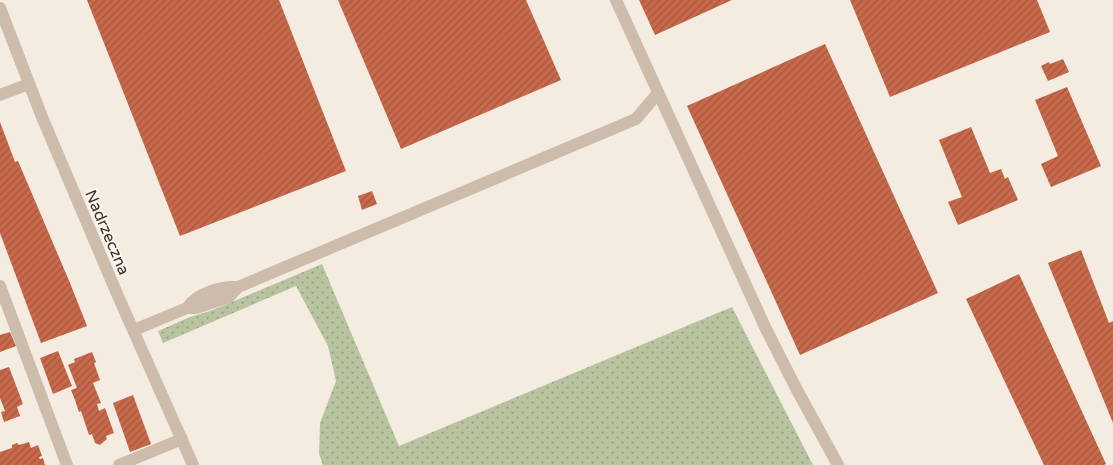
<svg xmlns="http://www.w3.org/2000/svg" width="1113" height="465" viewBox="0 0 1113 465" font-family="'Varela Round',sans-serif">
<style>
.grass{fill:url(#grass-dots)}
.building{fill:url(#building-hatch)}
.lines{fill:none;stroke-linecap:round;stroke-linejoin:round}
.minor{stroke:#cdbbac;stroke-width:12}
.labels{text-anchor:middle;stroke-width:4.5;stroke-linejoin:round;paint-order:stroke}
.street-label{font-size:16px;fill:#3b302b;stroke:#fbf5ee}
</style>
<defs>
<pattern id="grass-dots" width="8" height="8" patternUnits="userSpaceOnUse" patternTransform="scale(1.25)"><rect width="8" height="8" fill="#b8c4a0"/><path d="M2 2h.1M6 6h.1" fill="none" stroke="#97a083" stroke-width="1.8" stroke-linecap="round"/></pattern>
<pattern id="building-hatch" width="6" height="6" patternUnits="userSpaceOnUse" patternTransform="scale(1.25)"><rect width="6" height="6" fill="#c8694b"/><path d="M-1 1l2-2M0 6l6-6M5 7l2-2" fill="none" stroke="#a4573f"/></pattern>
</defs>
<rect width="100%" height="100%" fill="#f4ebe1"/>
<polygon class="grass" points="322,264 399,446 732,307 813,465 323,465 319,454 320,423 336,381 328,346 296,286 163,343 158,331 190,317 213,310"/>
<g class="building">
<polygon points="87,0 279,0 346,171 180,236"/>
<polygon points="338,0 526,0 561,80 401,149"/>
<polygon points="639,0 732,0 655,35"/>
<polygon points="850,0 1037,0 1050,32 890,97"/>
<polygon points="825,44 938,293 800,355 687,106"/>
<polygon points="1063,59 1069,72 1048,81 1041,66 1049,62 1050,64"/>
<polygon points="1067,87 1101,166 1051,187 1041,164 1058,156 1035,100"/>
<polygon points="0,122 15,162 18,161 70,283 87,326 41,343 0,233"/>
<polygon points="971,127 990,173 1001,169 1005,179 1008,177 1018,200 958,225 948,202 962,197 939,140"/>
<polygon points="372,191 377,204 362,210 358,196"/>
<polygon points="1081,250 1109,323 1113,321 1113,423 1048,263"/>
<polygon points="1019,274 1106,464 1104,465 1044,465 966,299"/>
<polygon points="10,332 16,346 0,352 0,335"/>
<polygon points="58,351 72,386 53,394 40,358"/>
<polygon points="92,352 96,362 94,363 100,380 93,383 101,403 97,404 99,411 105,408 114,433 106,436 107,439 100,445 95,443 92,434 89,435 81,411 79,412 75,400 71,390 77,388 68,365 75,362 74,359"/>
<polygon points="9,367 23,404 17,407 20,416 4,422 1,412 5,411 0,398 0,370"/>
<polygon points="133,395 151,444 130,452 113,403"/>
<polygon points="29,442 31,448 38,445 42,456 39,457 40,459 43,458 45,465 0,465 0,452 12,448 12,445 17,443 19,445"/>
</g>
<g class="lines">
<g class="minor">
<polyline points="616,0 766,329 797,390 838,465"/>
<polyline points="0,8 42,117 118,296 193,465"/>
<polyline points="0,95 29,84"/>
<polyline points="0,286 67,465"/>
<path d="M187,308C197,293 220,286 238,287"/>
<polyline points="134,330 187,308 196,308 229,297 238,287 636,119 658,93"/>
<polyline points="119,465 182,439"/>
</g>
</g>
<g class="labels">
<g class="street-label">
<text transform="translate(108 232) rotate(67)" y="6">Nadrzeczna</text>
</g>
</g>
</svg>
